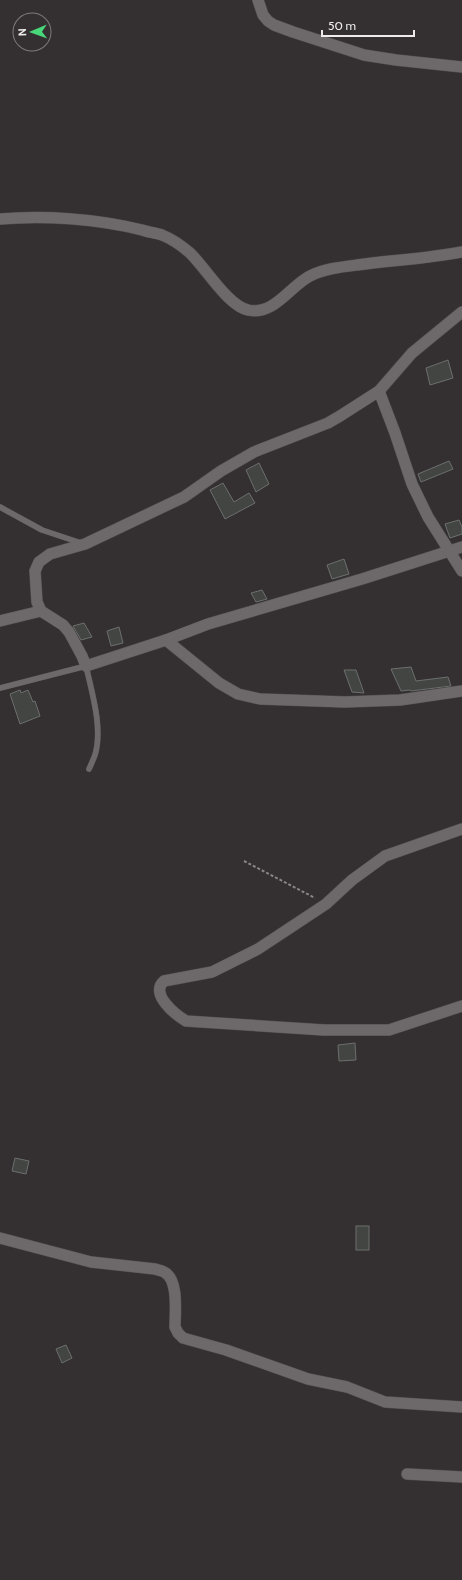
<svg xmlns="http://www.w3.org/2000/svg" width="462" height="1580" viewBox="0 0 462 1580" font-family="Cabin,sans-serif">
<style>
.building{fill:#434543;stroke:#6c6f6d}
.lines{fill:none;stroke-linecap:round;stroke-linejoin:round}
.lane-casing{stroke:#524f50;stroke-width:6}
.street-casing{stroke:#524f50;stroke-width:12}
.path{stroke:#898687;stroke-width:2;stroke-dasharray:3 2;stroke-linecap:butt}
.lane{stroke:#6d696a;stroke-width:5.5}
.street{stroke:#6d696a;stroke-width:11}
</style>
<rect width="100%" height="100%" fill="#343031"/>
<g class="building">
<polygon points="448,360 453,378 430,385 426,368"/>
<polygon points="449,461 453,469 421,482 418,474"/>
<polygon points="259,463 269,484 256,492 246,470"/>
<polygon points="223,483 234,502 249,493 255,503 225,519 210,490"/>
<polygon points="459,520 462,527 462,534 450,538 445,524"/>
<polygon points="344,559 349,574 332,579 327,565"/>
<polygon points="262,590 267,599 256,602 251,593"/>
<polygon points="84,623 92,637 81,640 73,626"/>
<polygon points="119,627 123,643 111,646 107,631"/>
<polygon points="411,667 416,681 448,677 451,686 411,691 410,690 401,691 391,669"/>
<polygon points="344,670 356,670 364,693 352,692"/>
<polygon points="20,690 21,693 28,690 33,702 35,701 40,716 20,724 10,694"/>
<polygon points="355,1043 356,1060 339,1061 338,1045"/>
<polygon points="15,1158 29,1161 26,1174 12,1171"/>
<rect x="356" y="1226" width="13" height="24"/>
<polygon points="66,1345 72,1358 62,1363 56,1349"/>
</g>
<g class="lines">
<defs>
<g id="lane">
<polyline points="0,507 42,530 81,543"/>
<path d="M0,688L86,666C92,693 103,728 95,755C93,760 91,765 89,769"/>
</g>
<g id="street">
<polyline points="258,0 263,15 268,21 274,25 293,32 364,55 396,60 462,67"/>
<path d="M0,219C44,215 98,219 142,230C148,232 156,233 162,235C172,239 182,246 190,253C205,267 228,306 248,310C274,316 290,286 310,276C324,269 341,267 357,265C392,260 427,259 462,252"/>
<polyline points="462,312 412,353 379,391 340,416 328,423 254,452 221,471 184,497 85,544 50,554 39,562 35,571 37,602 41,611 63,625 69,632 82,656 86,666 166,640 208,624 362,579 462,547"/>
<polyline points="379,391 395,433 412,484 428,517 462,571"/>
<polyline points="0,621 41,611"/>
<polyline points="166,640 219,683 238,694 260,699 345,702 400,700 462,691"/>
<path d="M462,829L385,856L352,880L326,904L258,949L212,972L164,981C149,994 176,1015 186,1021L324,1030H389L462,1006"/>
<path d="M0,1238L91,1262L155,1269C158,1270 161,1270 164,1272C179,1279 175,1313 175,1327L178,1333L183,1338L226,1350L308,1379L347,1387L385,1402L462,1407"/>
<polyline points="407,1474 462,1477"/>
</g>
</defs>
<use href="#lane" class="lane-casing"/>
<use href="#street" class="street-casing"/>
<polyline class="path" points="244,861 315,898"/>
<use href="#lane" class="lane"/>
<use href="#street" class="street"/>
</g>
<g transform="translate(32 32) rotate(268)"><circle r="19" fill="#343031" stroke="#7e7b7b"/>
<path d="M0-3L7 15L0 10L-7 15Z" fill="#48d779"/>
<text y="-6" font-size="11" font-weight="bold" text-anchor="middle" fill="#edebeb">N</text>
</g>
<path d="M322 30v6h92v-6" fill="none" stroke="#edebeb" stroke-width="2"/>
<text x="328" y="30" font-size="12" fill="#edebeb" stroke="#343031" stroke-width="3" paint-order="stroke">50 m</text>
</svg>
